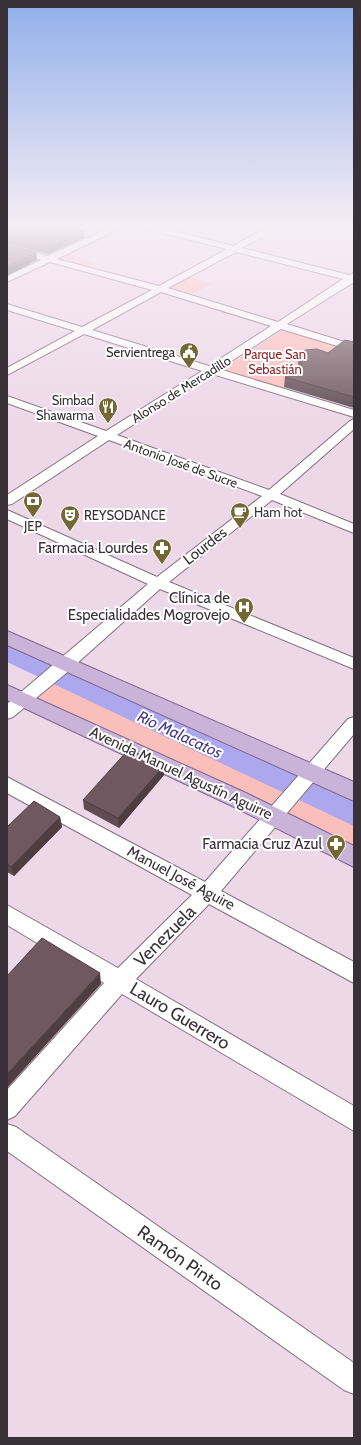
<svg xmlns="http://www.w3.org/2000/svg" width="361" height="1445" viewBox="0 0 361 1445" font-family="Cabin,sans-serif">
<style>
.green{fill:#fbbfbb}
.lines{fill:none;stroke-linecap:round;stroke-linejoin:round}
.river{fill:#ada8ee;fill-rule:evenodd}
.minor-casing{stroke:#83707e;stroke-width:2}
.major-casing{stroke:#7f658f;stroke-width:2}
.minor{fill:#fff;fill-rule:evenodd}
.major{fill:#c9b3d8;fill-rule:evenodd}
.wall{fill:#5f4c52}
.shaded-wall{fill:#4e3e42}
.building{fill:#6f585f;stroke:#4e3e42}
.labels{text-anchor:middle;stroke-width:4;stroke-linejoin:round;paint-order:stroke}
.far-poi-label{font-size:13px;fill:#393137;stroke:#fff;text-anchor:end}
.far-park-label{font-size:13px;fill:#892a2d;stroke:#fff}
.far-street-label{font-size:13px;fill:#393137;stroke:#fff}
.street-label{font-size:15px;fill:#393137;stroke:#fff}
.poi-label{font-size:15px;fill:#393137;stroke:#fff;text-anchor:end}
.water-label{font-size:16px;font-style:italic;fill:#493c8d;stroke:#fff}
.near-street-label{font-size:18px;fill:#393137;stroke:#fff}
</style>
<rect width="100%" height="100%" fill="#edd8e8"/>
<g class="green">
<polygon points="66,254 97,263 88,268 55,259"/>
<polygon points="187,276 211,284 191,295 165,288"/>
<polygon points="284,329 342,347 282,389 222,369"/>
<polygon points="67,663 354,792 354,857 23,700"/>
</g>
<g class="lines">
<polygon class="river" points="7,644 354,802 354,826 7,662"/>
<defs>
<g id="minor">
<path d="M118,224H129L57,259L159,286L227,249L134,226L133,224H147L233,246L274,224H284L242,248L349,275L354,273V282L287,324L354,345V351L281,329L219,369L354,410V417L212,374L117,435L269,490L350,421L354,419V429L280,494L354,524V533L272,500L169,582L354,658V669L160,589L64,675L13,717L7,719V704L148,584L7,519V510L157,577L262,496L109,440L12,504L7,505V495L98,436L7,403V396L106,431L202,371L84,334L7,375V368L75,331L7,310V304L82,327L152,290L50,262L7,282V276L41,260L7,251V245L48,256ZM236,252L343,279L278,322L168,288ZM161,292L271,326L209,366L92,330Z"/>
<polygon points="349,224 354,224 354,226 350,226"/>
<polygon points="354,717 354,734 221,891 354,962 354,983 209,904 136,979 354,1106 354,1131 122,994 15,1116 7,1120 7,1090 104,983 7,925 7,905 118,968 192,895 7,793 7,777 205,882 348,719"/>
<polygon points="7,1124 16,1127 354,1363 354,1394 344,1390 7,1151"/>
</g>
<g id="major">
<polygon points="7,631 354,782 354,801 7,645"/>
<polygon points="7,685 246,793 354,846 354,867 230,805 7,700"/>
</g>
</defs>
<use href="#minor" class="minor-casing"/>
<use href="#major" class="major-casing"/>
<use href="#minor" class="minor"/>
<use href="#major" class="major"/>
</g>
<g class="wall">
<polygon points="7,224 84,230 84,238 48,254 7,244"/>
<polygon points="354,342 354,408 284,387 285,377 299,367 298,364 299,354 328,353"/>
<polygon points="164,766 164,775 119,828 84,809 83,800"/>
<polygon points="60,817 62,827 14,876 7,872 7,827"/>
</g>
<g class="shaded-wall">
<polygon points="84,230 84,238 48,254 47,246"/>
<polygon points="36,252 37,260 7,276 7,267"/>
<polygon points="164,766 164,775 119,828 118,818"/>
<polygon points="60,817 62,827 14,876 11,867"/>
<polygon points="100,973 101,984 7,1088 7,1074"/>
</g>
<g class="building">
<polygon points="7,224 58,224 84,230 47,246 7,236"/>
<polygon points="7,245 36,252 7,267"/>
<polygon points="345,340 354,342 354,397 285,377 302,365 299,354 305,350 317,349 328,353"/>
<polygon points="129,749 164,766 118,818 83,800"/>
<polygon points="34,801 60,817 11,867 7,864 7,827"/>
<polygon points="42,938 100,973 7,1074 7,976"/>
</g>
<linearGradient id="sky" x2="0" y2="1"><stop stop-color="#90afea"/><stop offset="0.53" stop-color="#f7edf5"/><stop offset="1" stop-color="#f7edf5" stop-opacity="0"/></linearGradient>
<rect width="361" height="426" fill="url(#sky)"/>
<defs>
<symbol id="civic-pin" viewBox="-11 -11 22 30"><path d="M0 17L-7.5 6A9.5 9.5 0 1 1 7.5 6Z" fill="#746734" stroke="#fff"/><path d="M-.6-6.5H3V-4.5H.6V-3L4-1V1h2V6H-6V1h2V-1L-.6-3ZM-1.2 2.5V6h2.4V2.5Z" fill="#fff"/></symbol>
<symbol id="restaurant-pin" viewBox="-11 -11 22 30"><path d="M0 17L-7.5 6A9.5 9.5 0 1 1 7.5 6Z" fill="#746734" stroke="#fff"/><path d="M-5-6h1v4h1v-4h1v4h1v-4h1v5L-1.5 .5V6h-2V.5L-5-1ZM5-6V6H3V1.5H1.5Q1.5-4 5-6Z" fill="#fff"/></symbol>
<symbol id="bank-pin" viewBox="-11 -11 22 30"><path d="M0 17L-7.5 6A9.5 9.5 0 1 1 7.5 6Z" fill="#746734" stroke="#fff"/><path d="M-6-4H6V4H-6ZM0-2.3a2.3 2.3 0 1 0 0 4.6a2.3 2.3 0 1 0 0-4.6Z" fill="#fff"/></symbol>
<symbol id="cafe-pin" viewBox="-11 -11 22 30"><path d="M0 17L-7.5 6A9.5 9.5 0 1 1 7.5 6Z" fill="#746734" stroke="#fff"/><path d="M-5.5-4.5H6V0H3Q3 3.5 0 3.5H-2.5Q-5.5 3.5-5.5 0ZM3-3.2v2h1.7v-2ZM-6 4.5H4V6H-6Z" fill="#fff"/></symbol>
<symbol id="theatre-pin" viewBox="-11 -11 22 30"><path d="M0 17L-7.5 6A9.5 9.5 0 1 1 7.5 6Z" fill="#746734" stroke="#fff"/><path d="M-5-5.5Q0-4 5-5.5V0Q5 5 0 6Q-5 5-5 0ZM-3.3-2.5H-1v1.5H-3.3ZM1-2.5H3.3v1.5H1ZM-2.8 1Q0 5.5 2.8 1Z" fill="#fff"/></symbol>
<symbol id="pharmacy-pin" viewBox="-11 -11 22 30"><path d="M0 17L-7.5 6A9.5 9.5 0 1 1 7.5 6Z" fill="#746734" stroke="#fff"/><path d="M-2-6h4v4h4v4h-4v4h-4v-4h-4v-4h4Z" fill="#fff"/></symbol>
<symbol id="hospital-pin" viewBox="-11 -11 22 30"><path d="M0 17L-7.5 6A9.5 9.5 0 1 1 7.5 6Z" fill="#746734" stroke="#fff"/><path d="M-5-5h3v3.5h4V-5h3V5h-3V1.5h-4V5h-3Z" fill="#fff"/></symbol>
</defs>
<g fill-rule="evenodd">
<use href="#civic-pin" x="178" y="341" width="22" height="30"/>
<use href="#restaurant-pin" x="97" y="396" width="22" height="30"/>
<use href="#bank-pin" x="22" y="490" width="22" height="30"/>
<use href="#cafe-pin" x="229" y="501" width="22" height="30"/>
<use href="#theatre-pin" x="59" y="504" width="22" height="30"/>
<use href="#pharmacy-pin" x="151" y="537" width="22" height="30"/>
<use href="#hospital-pin" x="233" y="596" width="22" height="30"/>
<use href="#pharmacy-pin" x="325" y="833" width="22" height="30"/>
</g>
<g class="labels">
<g class="far-poi-label">
<text x="175" y="357">Servientrega</text>
<text x="94" y="405">Simbad<tspan x="94" dy="15">Shawarma</tspan></text>
<text x="254" y="517" text-anchor="start">Ham hot</text>
<text x="84" y="520" text-anchor="start">REYSODANCE</text>
<text x="33" y="531" text-anchor="middle">JEP</text>
</g>
<g class="far-park-label">
<text x="275" y="359">Parque San<tspan x="275" dy="15">Sebastián</tspan></text>
</g>
<g class="far-street-label">
<text transform="translate(181 389) rotate(-32)" y="5">Alonso de Mercadillo</text>
<text transform="translate(181 463) rotate(20)" y="5">Antonio José de Sucre</text>
</g>
<g class="street-label">
<text transform="translate(205 546) rotate(-38)" y="5">Lourdes</text>
<text transform="translate(181 773) rotate(25)" y="5">Avenida Manuel Agustín Aguirre</text>
<text transform="translate(181 878) rotate(28)" y="5">Manuel José Aguire</text>
</g>
<g class="poi-label">
<text x="148" y="553">Farmacia Lourdes</text>
<text x="230" y="603">Clínica de<tspan x="230" dy="17">Especialidades Mogrovejo</tspan></text>
<text x="322" y="849">Farmacia Cruz Azul</text>
</g>
<g class="water-label">
<text transform="translate(180 734) rotate(25)" y="6">Rio Malacatos</text>
</g>
<g class="near-street-label">
<text transform="translate(165 936) rotate(-45)" y="6">Venezuela</text>
<text transform="translate(180 1016) rotate(31)" y="6">Lauro Guerrero</text>
<text transform="translate(180 1258) rotate(35)" y="6">Ramón Pinto</text>
</g>
</g>
<rect width="361" height="1445" fill="none" stroke="#393137" stroke-width="16"/>
</svg>
